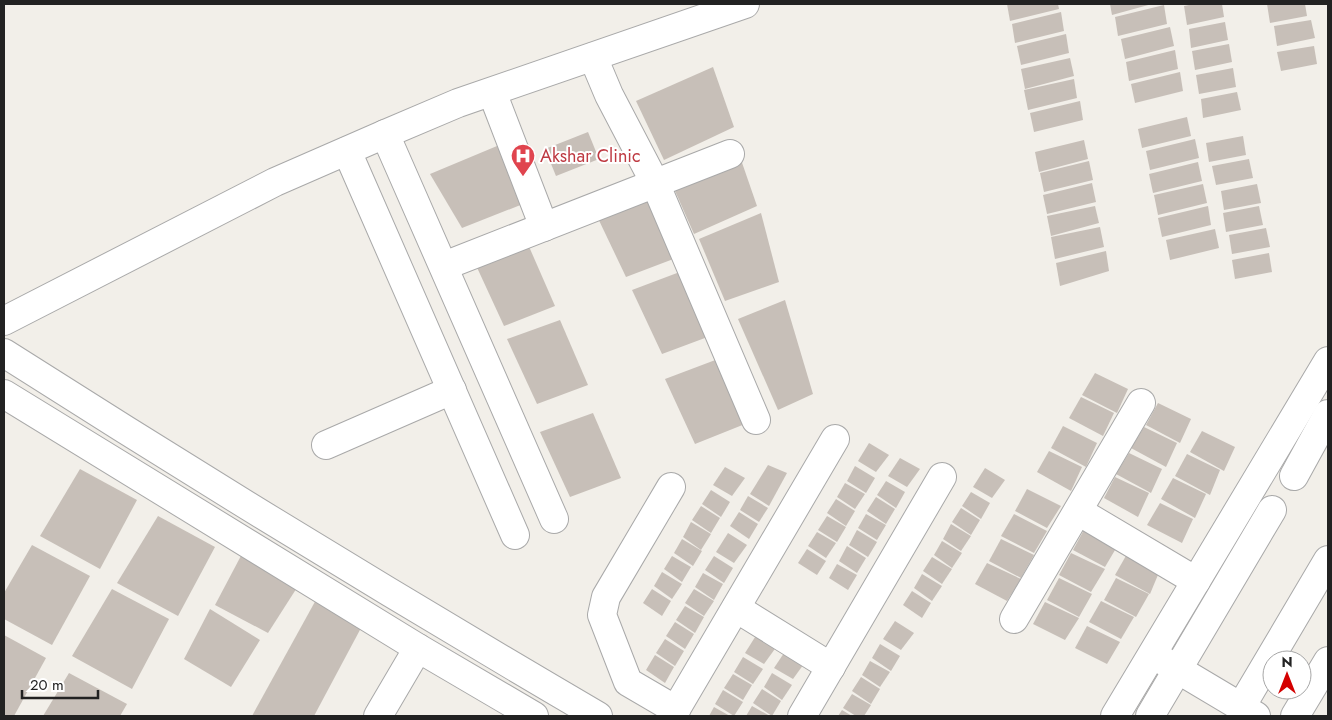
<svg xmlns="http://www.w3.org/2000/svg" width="1332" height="720" viewBox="0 0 1332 720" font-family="Jost,sans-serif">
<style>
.building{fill:#c7bfb8}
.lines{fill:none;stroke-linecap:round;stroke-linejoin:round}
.minor-casing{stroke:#a9a9a9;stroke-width:30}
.tertiary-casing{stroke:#a9a9a9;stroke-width:30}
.minor{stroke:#fff;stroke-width:28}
.tertiary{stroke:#fff;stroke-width:28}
.labels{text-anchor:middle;stroke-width:4;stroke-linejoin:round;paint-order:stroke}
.health-label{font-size:18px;fill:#be3a42;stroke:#fff;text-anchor:start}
</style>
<rect width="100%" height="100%" fill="#f2efe9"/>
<g class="building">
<polygon points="1007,4 1058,4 1059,9 1010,21"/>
<polygon points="1110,4 1152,4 1112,15"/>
<polygon points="1194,4 1222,4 1224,17 1187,25 1184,6"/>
<polygon points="1267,4 1305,4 1307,16 1270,23"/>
<polygon points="1164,5 1167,24 1118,36 1115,17"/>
<polygon points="1061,12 1064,31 1015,43 1012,24"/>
<polygon points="1311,20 1315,38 1277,46 1274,26"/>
<polygon points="1225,22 1228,40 1191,48 1189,29"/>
<polygon points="1170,27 1174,46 1125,59 1121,39"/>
<polygon points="1066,34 1069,53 1021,65 1017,46"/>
<polygon points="1229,44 1232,62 1195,70 1192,51"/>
<polygon points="1314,46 1317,64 1281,71 1277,52"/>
<polygon points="1175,50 1178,69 1129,81 1126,62"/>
<polygon points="1070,58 1074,76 1025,89 1021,69"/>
<polygon points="713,67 734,127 664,160 636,101"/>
<polygon points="1233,68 1236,87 1199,94 1196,75"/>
<polygon points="1180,72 1183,91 1135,103 1131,84"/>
<polygon points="1074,79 1077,98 1028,110 1024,90"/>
<polygon points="1237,92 1241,110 1203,118 1201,99"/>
<polygon points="1080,101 1083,120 1034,132 1030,113"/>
<polygon points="1187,117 1191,136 1142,148 1138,129"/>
<polygon points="588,132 599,159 556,176 545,149"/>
<polygon points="1243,136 1246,155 1209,162 1206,143"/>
<polygon points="1195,139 1199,158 1150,170 1146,151"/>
<polygon points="1084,140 1088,159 1039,172 1035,152"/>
<polygon points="497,146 528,202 462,228 430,174"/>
<polygon points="739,154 757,206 694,234 672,184"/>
<polygon points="1249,159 1253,178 1216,185 1212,166"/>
<polygon points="1089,161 1093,180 1044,192 1040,173"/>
<polygon points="1198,162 1202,181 1153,193 1149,174"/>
<polygon points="1092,183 1096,202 1047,214 1043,195"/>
<polygon points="1203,184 1207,203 1158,215 1154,195"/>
<polygon points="1257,184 1261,203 1224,210 1221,191"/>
<polygon points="648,193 676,258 626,277 595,212"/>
<polygon points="1095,206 1099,223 1051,236 1047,216"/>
<polygon points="1208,206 1211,225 1162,237 1158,218"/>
<polygon points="1259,206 1263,225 1226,232 1223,213"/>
<polygon points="761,213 779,282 725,301 699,239"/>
<polygon points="1100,227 1104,247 1055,259 1051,237"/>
<polygon points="1266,228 1270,247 1232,254 1229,235"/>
<polygon points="1215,229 1219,248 1170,260 1166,240"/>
<polygon points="527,242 555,306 504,326 474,261"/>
<polygon points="1106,251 1109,271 1060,286 1056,263"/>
<polygon points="1269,253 1272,272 1235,279 1232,260"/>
<polygon points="685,270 713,335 662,354 632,290"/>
<polygon points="785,300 813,394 778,410 738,319"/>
<polygon points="560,320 588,385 537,404 507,339"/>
<polygon points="718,359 745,424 695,444 665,379"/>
<polygon points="1095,373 1128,389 1117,413 1082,395"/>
<polygon points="1081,397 1114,413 1103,436 1069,418"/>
<polygon points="1158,403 1191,419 1180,443 1146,425"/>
<polygon points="593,413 621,478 570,497 540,432"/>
<polygon points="1063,426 1097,443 1086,467 1051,448"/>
<polygon points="1144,427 1177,443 1166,467 1131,448"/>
<polygon points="1202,431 1235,447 1224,471 1190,452"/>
<polygon points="869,443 889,455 876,472 858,461"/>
<polygon points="1049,451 1082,467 1071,491 1037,472"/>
<polygon points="1129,453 1162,469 1151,493 1116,474"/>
<polygon points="1187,454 1220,470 1210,495 1175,476"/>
<polygon points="900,458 920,469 907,487 888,476"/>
<polygon points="768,465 787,473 769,506 750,494"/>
<polygon points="855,466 875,478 866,493 847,481"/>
<polygon points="725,467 745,478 732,496 713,485"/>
<polygon points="985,468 1005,480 992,498 973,487"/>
<polygon points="80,469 137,500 100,569 40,536"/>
<polygon points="1115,477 1149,493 1138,517 1104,498"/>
<polygon points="1173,478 1206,494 1195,518 1161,499"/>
<polygon points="886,481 905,492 896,508 877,495"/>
<polygon points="845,483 865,494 855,509 837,497"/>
<polygon points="1027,489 1061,506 1047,528 1015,511"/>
<polygon points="711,490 730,502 721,517 702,504"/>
<polygon points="971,492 990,503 981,519 962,506"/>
<polygon points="748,496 768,508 759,522 740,510"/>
<polygon points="876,497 895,509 886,524 867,511"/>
<polygon points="836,499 855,511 846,526 827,513"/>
<polygon points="1160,503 1193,519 1182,543 1147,525"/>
<polygon points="701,506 720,518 711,533 692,520"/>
<polygon points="961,508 980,520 971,535 952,522"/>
<polygon points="739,512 758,524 749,539 730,526"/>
<polygon points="866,514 886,525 877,540 858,528"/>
<polygon points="1014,514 1047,531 1034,553 1001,536"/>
<polygon points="158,516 215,547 178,616 117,583"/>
<polygon points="827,516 846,527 837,542 818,530"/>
<polygon points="691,522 711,534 701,550 683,537"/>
<polygon points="951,524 971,536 961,551 943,539"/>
<polygon points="1085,528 1118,545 1105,567 1073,550"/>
<polygon points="857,530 877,542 868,557 849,545"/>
<polygon points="817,532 836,543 826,558 808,546"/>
<polygon points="728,533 747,545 734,563 716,552"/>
<polygon points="682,539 702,551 693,566 674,553"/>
<polygon points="1001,539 1034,555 1021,578 989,561"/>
<polygon points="942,541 962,553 952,568 934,555"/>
<polygon points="32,545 90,576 52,645 4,619 4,593"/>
<polygon points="847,546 866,558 857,573 839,561"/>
<polygon points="807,549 826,561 817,575 798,563"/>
<polygon points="243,552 300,583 268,633 215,605"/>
<polygon points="1071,553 1105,569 1091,592 1059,575"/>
<polygon points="1127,554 1160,570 1150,594 1115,575"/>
<polygon points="672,556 691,567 682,582 664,569"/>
<polygon points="714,556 733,568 724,583 705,570"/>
<polygon points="932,557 952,569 942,584 923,571"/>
<polygon points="987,563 1021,579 1007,601 975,584"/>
<polygon points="837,564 857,575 848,590 829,578"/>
<polygon points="662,572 682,584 672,599 654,586"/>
<polygon points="703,573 723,584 714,600 695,587"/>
<polygon points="922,574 942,586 932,601 914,588"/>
<polygon points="1059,578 1092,594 1079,617 1047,600"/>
<polygon points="1116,578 1149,594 1136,617 1104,600"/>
<polygon points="112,589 169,619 132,689 72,656"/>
<polygon points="652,589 671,601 662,616 643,603"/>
<polygon points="694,589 714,601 704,616 685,603"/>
<polygon points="912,591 931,603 922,618 903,605"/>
<polygon points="317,598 361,628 314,716 252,716"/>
<polygon points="1101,601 1134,617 1121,639 1089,622"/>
<polygon points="1045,602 1079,618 1065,640 1033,624"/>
<polygon points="685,606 704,617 695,633 676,620"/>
<polygon points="210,609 260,640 231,687 184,659"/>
<polygon points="895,621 914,633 901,650 883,639"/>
<polygon points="675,622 694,634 685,649 666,636"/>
<polygon points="1087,626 1120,642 1107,664 1075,648"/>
<polygon points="757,634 777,646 764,664 745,653"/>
<polygon points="4,635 46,658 14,716 4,716"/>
<polygon points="665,639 684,651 675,666 656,653"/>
<polygon points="880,644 900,656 891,671 872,658"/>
<polygon points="786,650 806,661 793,679 774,668"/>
<polygon points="655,655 674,667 665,683 646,670"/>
<polygon points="743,657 763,669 753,684 734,672"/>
<polygon points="870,661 890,672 880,687 862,675"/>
<polygon points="69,673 127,704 120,716 43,716"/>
<polygon points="772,673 792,685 782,700 764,687"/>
<polygon points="733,674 752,685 743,700 724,688"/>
<polygon points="861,677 880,689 871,704 852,691"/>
<polygon points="762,689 781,701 772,716 753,703"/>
<polygon points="723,690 743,702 734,716 715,704"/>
<polygon points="852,694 871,705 864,716 856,716 843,708"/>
<polygon points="752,706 770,716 746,716"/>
<polygon points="714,707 730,716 709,716"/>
<polygon points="842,710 852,716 838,716"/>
</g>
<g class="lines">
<defs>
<g id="minor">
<polyline points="593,57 609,95 655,183 756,420"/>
<polyline points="492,92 544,227"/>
<polyline points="385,134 554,519"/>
<polyline points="347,151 515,535"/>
<polyline points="444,266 730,154"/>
<path d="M4,353C200,478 398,599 598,716"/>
<polyline points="4,394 418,648 534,716"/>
<polyline points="326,445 452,390"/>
<polyline points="1294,476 1328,414"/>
<polyline points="671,487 606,597 602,615 628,682 676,710"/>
<polyline points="1078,511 1196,581"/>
<polyline points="736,608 831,667"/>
<polyline points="1014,619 1141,403"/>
<polyline points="1162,660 1256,716"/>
<polyline points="1241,707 1328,560"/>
<polyline points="378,716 418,648"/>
<polyline points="672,716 835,439"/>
<polyline points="802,716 942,477"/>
<polyline points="1115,716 1328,361"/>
<polyline points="1150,716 1272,510"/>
<polyline points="1295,716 1328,661"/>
</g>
<polyline id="tertiary" points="4,321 275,182 385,134 458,103 745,4"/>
</defs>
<use href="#minor" class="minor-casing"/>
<use href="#tertiary" class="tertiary-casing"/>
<use href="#minor" class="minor"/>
<use href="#tertiary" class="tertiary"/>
</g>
<defs>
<symbol id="hospital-pin" viewBox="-11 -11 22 30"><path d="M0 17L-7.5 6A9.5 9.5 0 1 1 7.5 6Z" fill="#e0444e" stroke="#fff"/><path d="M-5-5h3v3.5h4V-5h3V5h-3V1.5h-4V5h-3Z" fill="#fff"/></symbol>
</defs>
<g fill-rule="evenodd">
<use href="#hospital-pin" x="509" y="142" width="28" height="38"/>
</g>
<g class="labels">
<g class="health-label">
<text x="540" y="162">Akshar Clinic</text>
</g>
</g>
<rect width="1332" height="720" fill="none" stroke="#222222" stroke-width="10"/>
<g transform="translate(1287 675)"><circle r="24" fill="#ffffff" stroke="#a7a7a7"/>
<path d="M0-4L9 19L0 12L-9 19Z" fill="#d40000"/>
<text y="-8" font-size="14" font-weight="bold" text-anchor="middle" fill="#222222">N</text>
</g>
<path d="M22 690v8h76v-8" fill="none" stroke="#222222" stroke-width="2.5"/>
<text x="30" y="690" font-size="15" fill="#222222" stroke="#ffffff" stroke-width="4" paint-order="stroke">20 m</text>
</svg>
